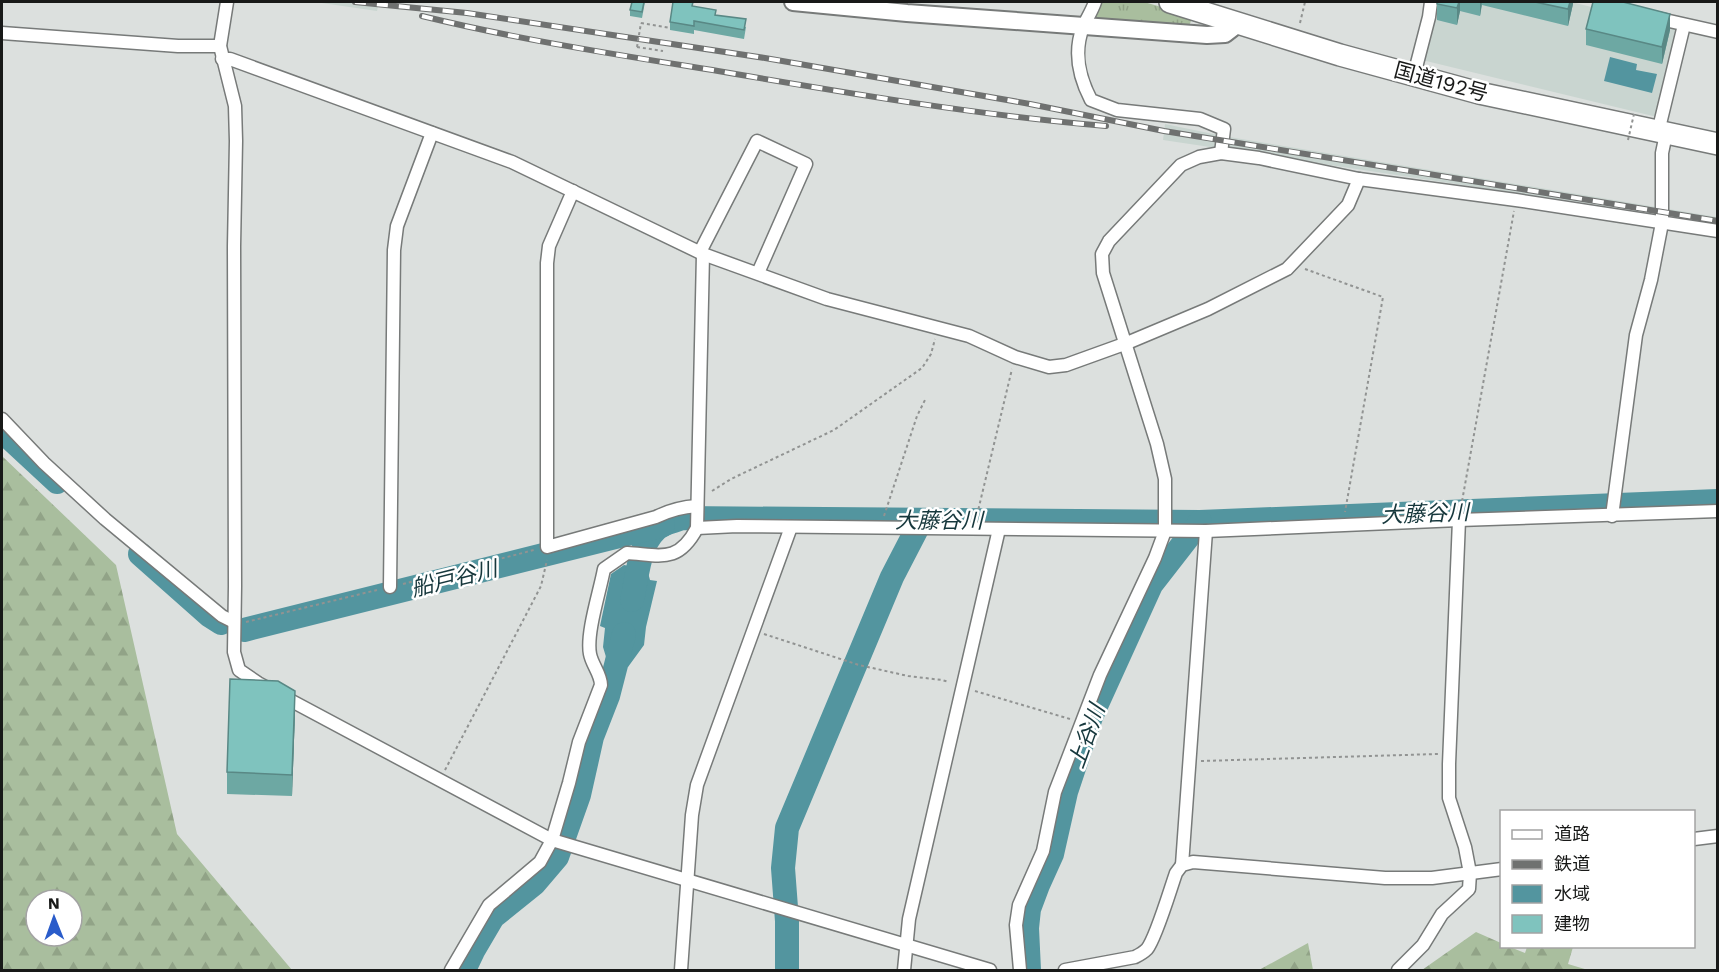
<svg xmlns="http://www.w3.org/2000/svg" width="1719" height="972" viewBox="0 0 1719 972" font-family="'Work Sans','Noto Sans JP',sans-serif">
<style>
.built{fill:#c9d5d0}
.grass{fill:url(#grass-tufts)}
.forest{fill:url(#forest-firs);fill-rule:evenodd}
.water{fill:#53959f}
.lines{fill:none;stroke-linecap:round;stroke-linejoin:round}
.river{stroke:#53959f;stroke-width:24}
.street-casing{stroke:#777a79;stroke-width:15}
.secondary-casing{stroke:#777a79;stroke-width:20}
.highway-casing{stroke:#777a79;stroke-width:24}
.path{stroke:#919392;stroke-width:2;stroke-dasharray:3 3;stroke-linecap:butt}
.street{stroke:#fff;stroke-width:12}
.secondary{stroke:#fff;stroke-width:16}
.highway{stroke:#fff;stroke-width:21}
.rail-casing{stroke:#6f7170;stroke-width:6}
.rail{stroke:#fff;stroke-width:4;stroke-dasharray:11;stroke-linecap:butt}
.path-bridge{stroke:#919392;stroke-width:2;stroke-dasharray:3 3;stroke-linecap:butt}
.wall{fill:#6da8a3}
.shaded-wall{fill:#598885}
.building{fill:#7fc3be;stroke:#598885;stroke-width:1.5}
.labels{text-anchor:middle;stroke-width:5;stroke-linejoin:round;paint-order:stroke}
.street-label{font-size:21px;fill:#181918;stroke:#fff}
.water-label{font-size:22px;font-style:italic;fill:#16373c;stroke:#fff}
</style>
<defs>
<pattern id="grass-tufts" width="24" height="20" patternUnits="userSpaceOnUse" patternTransform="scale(1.5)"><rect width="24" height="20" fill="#a9be9e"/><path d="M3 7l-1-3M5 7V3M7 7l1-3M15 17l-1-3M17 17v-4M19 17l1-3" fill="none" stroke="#91a387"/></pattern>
<pattern id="forest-firs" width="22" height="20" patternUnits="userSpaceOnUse" patternTransform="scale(1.5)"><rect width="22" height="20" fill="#a9be9e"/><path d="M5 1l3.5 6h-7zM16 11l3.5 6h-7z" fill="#91a387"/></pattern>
</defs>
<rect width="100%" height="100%" fill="#dce0de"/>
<g class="built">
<polygon points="315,2 379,2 377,11"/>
<polygon points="1435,2 1571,2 1678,28 1657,117 1422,60"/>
<polygon points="1165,124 1223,136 1717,217 1717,223 1163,140"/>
</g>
<polygon class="grass" points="1098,2 1144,2 1193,16 1189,26 1091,19"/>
<g class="forest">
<path d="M2,456L116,565L177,834L292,970H2ZM36,900H72V936H36Z"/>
<polygon points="1476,932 1501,943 1502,946 1510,947 1525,953 1527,947 1573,947 1568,964 1588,970 1422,970"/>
<polygon points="1308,943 1313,970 1259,970"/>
</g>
<g class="water">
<polygon points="1610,57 1637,64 1636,70 1657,74 1652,93 1604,81"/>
<polygon points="624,565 647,569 650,580 657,581 646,627 644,645 628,667 605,664 606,657 603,647 605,628 600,626 611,574"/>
</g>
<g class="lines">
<g class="river">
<polyline points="2,431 57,482"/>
<polyline points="140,554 210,616 221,623"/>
<path d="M632,600C638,575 638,538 664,524C670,522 677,520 682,518L1200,522L1718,501"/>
<polyline points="244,630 663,525"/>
<polyline points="464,970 473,951 493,917 534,884 557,857 579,795 592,737 608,696 624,634"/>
<polyline points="787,970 787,921 783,868 787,828 892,577 921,521"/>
<polyline points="1029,970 1027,928 1029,909 1038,885 1052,854 1066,792 1091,717 1151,585 1200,522"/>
</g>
<defs>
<g id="street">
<polyline points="227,2 220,46 235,106 236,141 234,246 235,586 234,652 239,670 258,683 552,840 990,970"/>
<path d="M1095,2C1092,11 1087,18 1083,27C1073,53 1079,77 1091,100L1117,110L1200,119L1224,129L1221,153"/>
<polyline points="1656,18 1718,32"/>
<polyline points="2,33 178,46 220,46"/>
<polyline points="222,59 230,59 512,162 703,254 827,299 969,336 1015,357 1049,367 1066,365 1127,343 1208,309 1287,269 1348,205 1359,179"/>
<polyline points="1414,75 1429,17 1431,2"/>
<polyline points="1658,132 1684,25"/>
<path d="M573,191L549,246L547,263V547L656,517C670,510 681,507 697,506"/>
<polyline points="700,252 757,141 806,164 758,273"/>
<polyline points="2,419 44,463 105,519 222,616 234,622"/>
<polyline points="1612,516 1636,335 1651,280 1662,223 1662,153 1666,134"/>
<polyline points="697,528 737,526 1206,531 1459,520 1718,511"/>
<polyline points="390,587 394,250 397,226 432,133"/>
<polyline points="1694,839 1718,836"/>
<polyline points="1182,865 1206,531"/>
<path d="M451,970L489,905L540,862L552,840L569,783L579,742L601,685C601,674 592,665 590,654C586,633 600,591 604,569L627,553C660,555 678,564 697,528L703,254"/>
<polyline points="681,970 692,815 697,785 791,527"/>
<polyline points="904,970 909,919 999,529"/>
<polyline points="1020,970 1016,925 1019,905 1043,851 1055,792 1100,675 1155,558 1165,531 1165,479 1157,444 1103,273 1102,254 1109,241 1181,165 1199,157 1221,153 1259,158 1359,179 1516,200 1718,231"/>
<path d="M1065,970L1135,957C1139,955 1143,953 1147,949C1156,938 1170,890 1176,873L1182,865L1193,862L1385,878H1432L1502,869"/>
<polyline points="1398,970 1423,945 1442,914 1469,889 1470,873 1465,847 1449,798 1449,764 1459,520"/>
</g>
<polyline id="secondary" points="793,2 907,13 1207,35 1225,34 1238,24"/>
<polyline id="highway" points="1170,2 1340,55 1479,93 1718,144"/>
</defs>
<use href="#street" class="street-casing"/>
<use href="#secondary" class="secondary-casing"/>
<use href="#highway" class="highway-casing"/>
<g class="path">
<polyline points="641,23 671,28"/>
<polyline points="1300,23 1305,2"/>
<polyline points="637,47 663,51"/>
<polyline points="1305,269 1383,297 1345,512"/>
<polyline points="712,491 731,479 834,430 922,368 931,354 935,339"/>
<polyline points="1461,507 1514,211"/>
<polyline points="977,515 1012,369"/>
<polyline points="884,516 917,416 925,400"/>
<polyline points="403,584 534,550"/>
<polyline points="246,622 377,590"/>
<polyline points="764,634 859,665 908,676 942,680 949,682"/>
<polyline points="975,691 1070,719"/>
<polyline points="1201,761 1438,754"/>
<polyline points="445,770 541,586 547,560"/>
</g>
<use href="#street" class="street"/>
<use href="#secondary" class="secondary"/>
<use href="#highway" class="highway"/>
<defs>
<g id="rail">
<polyline points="355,2 467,13 765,58 1030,104 1164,131 1718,221"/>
<path d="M422,16C520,40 619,55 718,71C847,93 976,115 1106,126"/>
</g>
</defs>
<use href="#rail" class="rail-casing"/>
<use href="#rail" class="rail"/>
<g class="path-bridge">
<polyline points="637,47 641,23"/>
<polyline points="1628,140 1634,114"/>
</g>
</g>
<g class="wall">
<polygon points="645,2 642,18 630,16 630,10"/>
<polygon points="1437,2 1573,2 1573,4 1568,26 1482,5 1480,16 1460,11 1457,25 1437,20"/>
<polygon points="693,6 746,27 744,39 694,30 694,34 670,30 670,22"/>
<polygon points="1586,29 1670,30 1662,64 1586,45"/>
<polygon points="295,712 292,796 227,794 227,772"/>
</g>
<g class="shaded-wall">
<polygon points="1459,2 1460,2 1460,11 1457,25 1457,8"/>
<polygon points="1480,2 1482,2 1480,16"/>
<polygon points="1570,2 1573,2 1573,4 1568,26 1568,9"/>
<polygon points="1670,14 1670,30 1662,64 1662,47"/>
<polygon points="295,691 295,712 292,796 292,775"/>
</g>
<g class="building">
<polygon points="632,2 644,2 642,12 630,10"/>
<polygon points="673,2 693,2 692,6 716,10 715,15 746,19 744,30 694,21 694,26 670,22"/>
<polygon points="1437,2 1459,2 1457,8 1437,4"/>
<polygon points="1535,2 1570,2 1568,9"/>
<polygon points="1593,2 1623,2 1670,14 1662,47 1586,29"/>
<polygon points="230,679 278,681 295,691 292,775 227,772"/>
</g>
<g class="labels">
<g class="street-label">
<text transform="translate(1441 82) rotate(15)" y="7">国道192号</text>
</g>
<g class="water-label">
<text transform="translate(1425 513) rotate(-2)" y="8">大藤谷川</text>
<text x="939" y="528">大藤谷川</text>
<text transform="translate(454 578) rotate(-14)" y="8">船戸谷川</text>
<text transform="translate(1086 736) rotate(-70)" y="8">上谷川</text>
</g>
</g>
<rect width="1719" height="972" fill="none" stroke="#181918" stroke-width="6"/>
<rect x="1500" y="810" width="195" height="138" fill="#ffffff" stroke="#a3a3a3" stroke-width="1.5"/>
<rect x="1512" y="830" width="30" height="9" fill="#ffffff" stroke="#a3a3a3" stroke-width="1.5"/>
<text x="1554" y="840" font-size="18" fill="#181918">道路</text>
<rect x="1512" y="860" width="30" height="9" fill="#6f7170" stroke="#a3a3a3" stroke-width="1.5"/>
<text x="1554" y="870" font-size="18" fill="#181918">鉄道</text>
<rect x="1512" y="885" width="30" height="18" fill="#53959f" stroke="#a3a3a3" stroke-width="1.5"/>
<text x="1554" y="900" font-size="18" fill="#181918">水域</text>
<rect x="1512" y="915" width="30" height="18" fill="#7fc3be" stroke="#a3a3a3" stroke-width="1.5"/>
<text x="1554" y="930" font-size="18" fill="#181918">建物</text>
<g transform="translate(54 918) rotate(359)"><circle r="28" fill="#ffffff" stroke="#a3a3a3" stroke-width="1.5"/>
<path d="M0-4.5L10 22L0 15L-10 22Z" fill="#2a5cca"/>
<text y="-9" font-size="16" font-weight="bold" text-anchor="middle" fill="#181918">N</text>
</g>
</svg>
